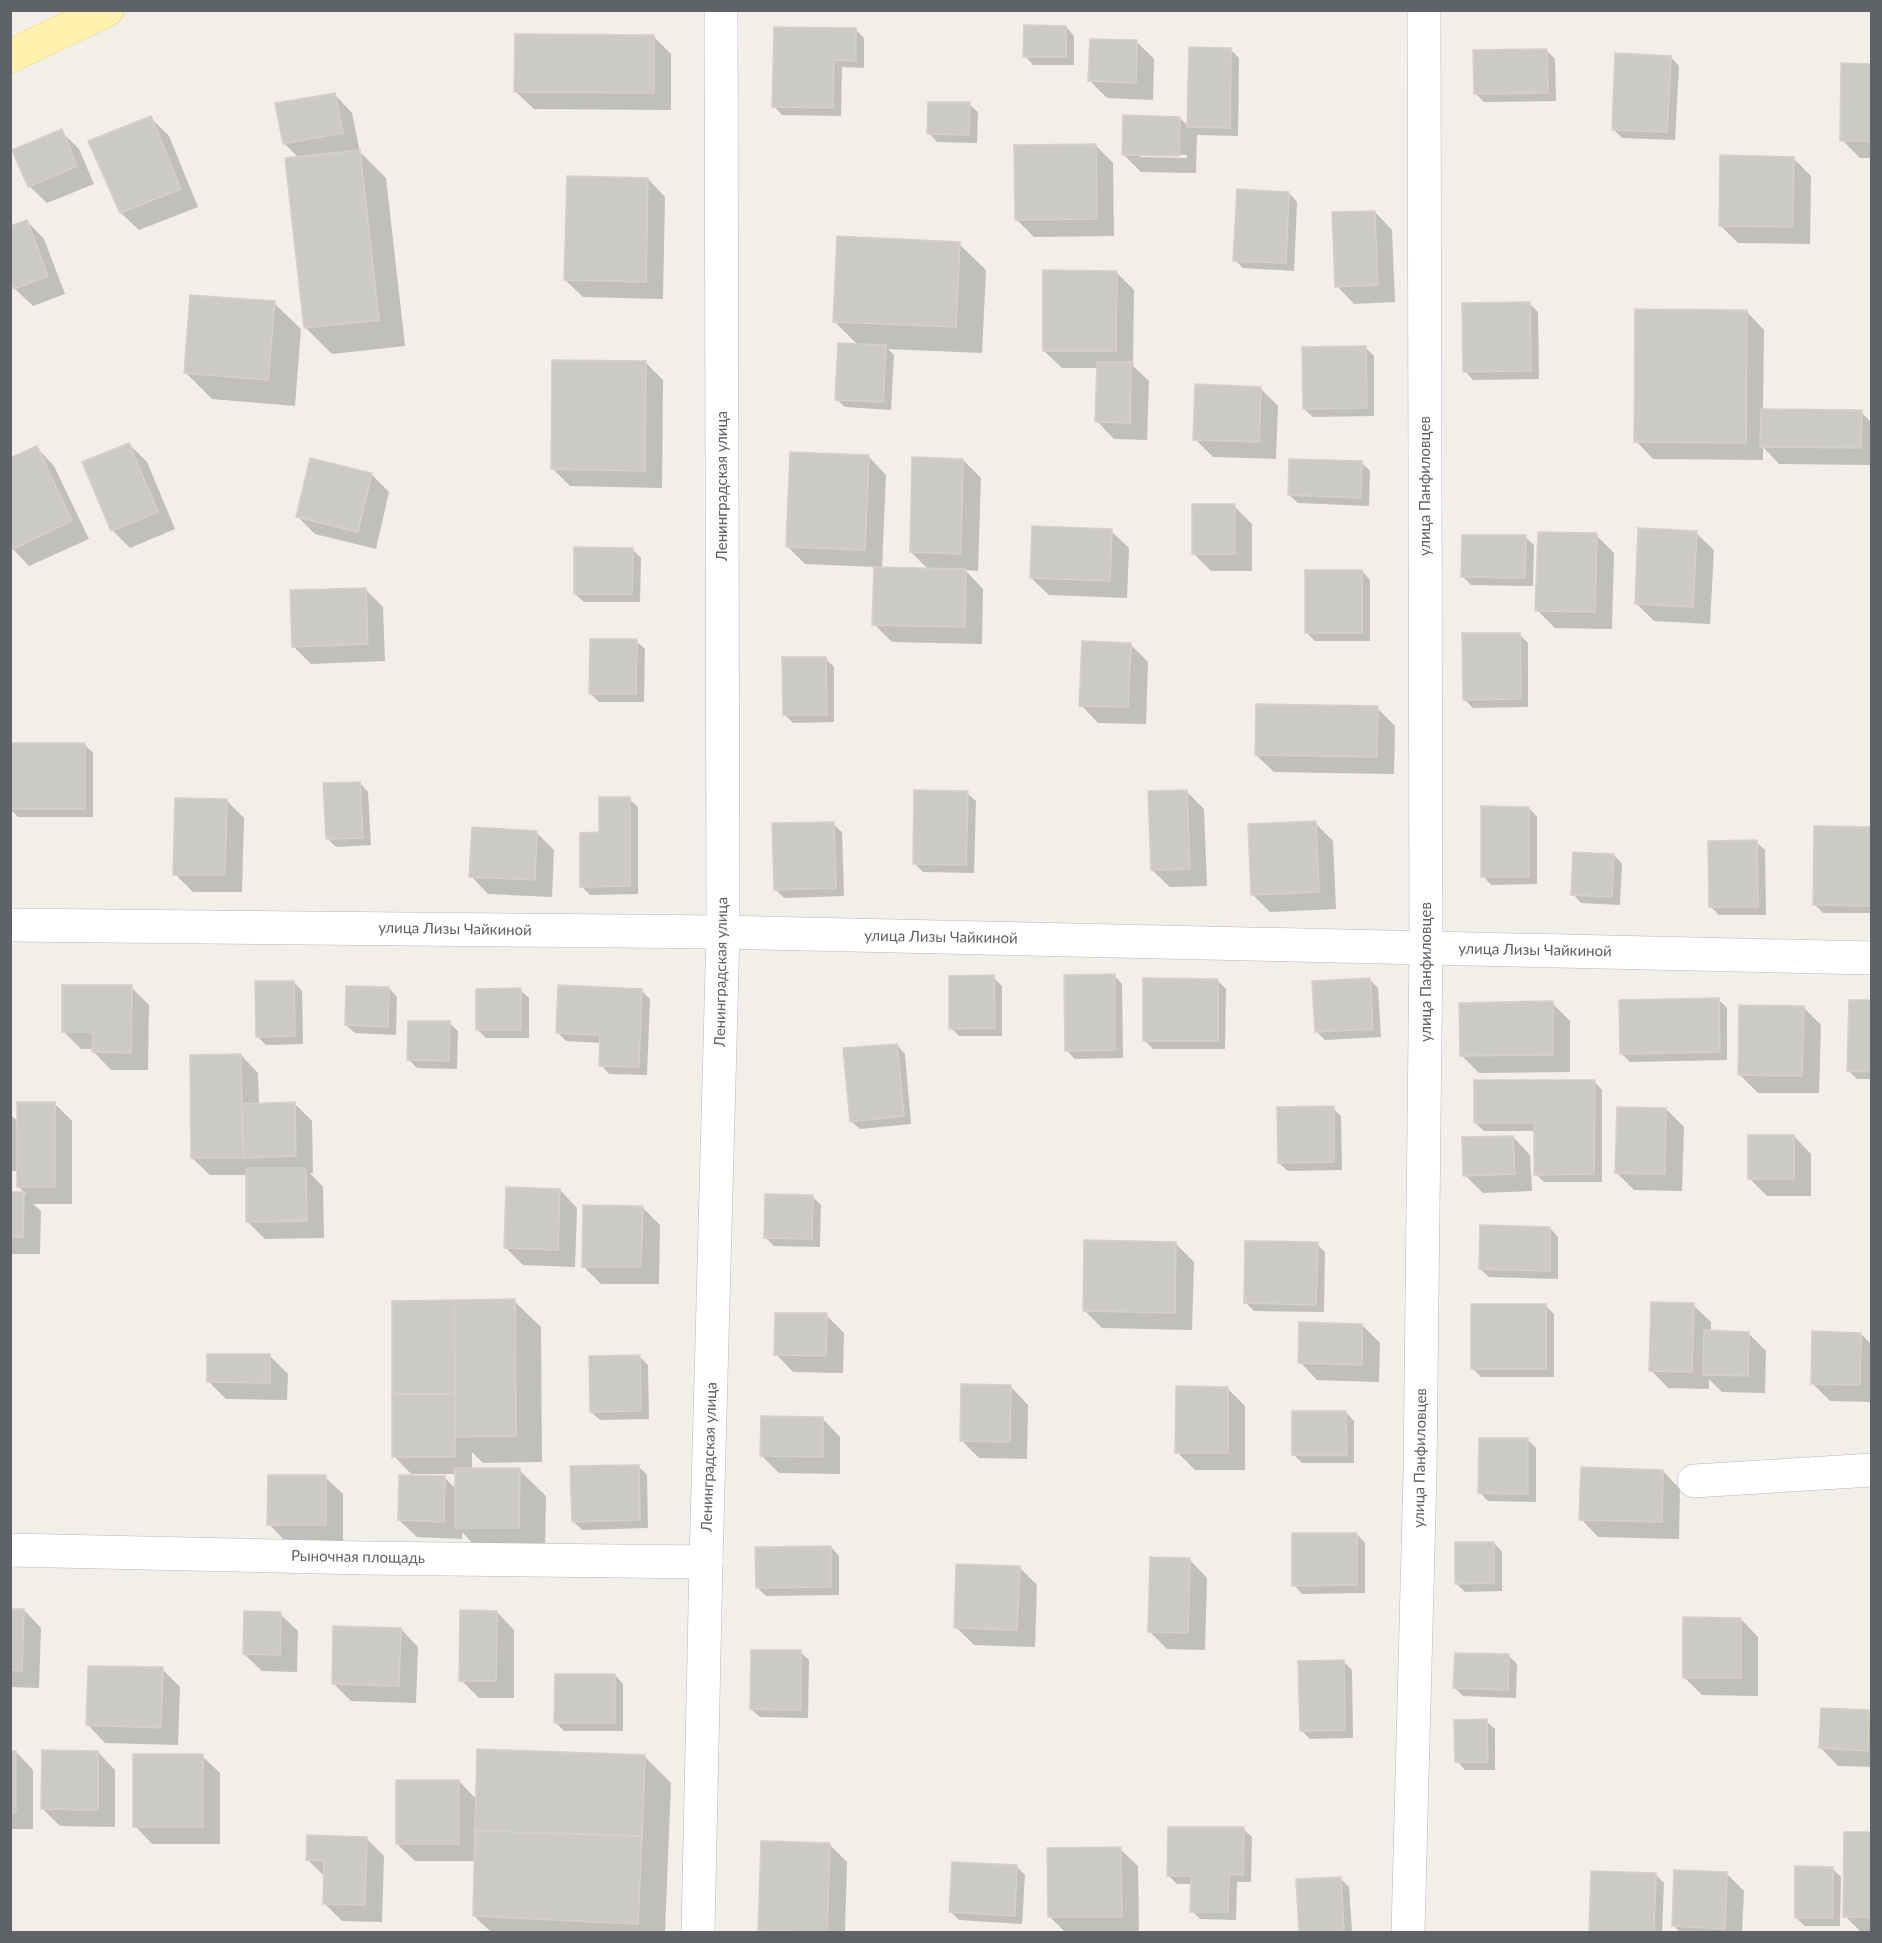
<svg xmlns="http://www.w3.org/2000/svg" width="1882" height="1943" viewBox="0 0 1882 1943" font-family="Lato,sans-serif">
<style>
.shadow{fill:#0003;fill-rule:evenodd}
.building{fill:#cccac5;stroke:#d6d1c6;stroke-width:1.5}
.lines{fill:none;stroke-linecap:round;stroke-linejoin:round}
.minor-casing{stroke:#b5b8bc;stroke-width:34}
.major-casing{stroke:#f2c960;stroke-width:34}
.minor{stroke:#fff;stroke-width:33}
.major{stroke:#fff2af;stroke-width:33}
.labels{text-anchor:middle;stroke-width:4.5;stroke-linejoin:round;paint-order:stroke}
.street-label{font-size:15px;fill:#5f6368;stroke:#fff}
</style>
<rect width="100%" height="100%" fill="#f1efe8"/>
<g class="shadow">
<polygon points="1066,27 1074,36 1074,65 1033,65 1025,56"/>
<polygon points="856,30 864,38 864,68 842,67 841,116 782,115 774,106"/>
<polygon points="653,36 671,54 671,110 534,109 516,92"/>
<polygon points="1137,42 1154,59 1153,100 1107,98 1090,81"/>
<path d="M1190,49L1231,50L1239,58L1238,136L1197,135L1196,173L1141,172L1123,154L1180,118L1189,127ZM1140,154L1187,155V158L1140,157Z"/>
<polygon points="1547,51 1555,59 1556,101 1484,102 1476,94"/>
<polygon points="1671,57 1679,66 1675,140 1622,138 1613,129"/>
<polygon points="1872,65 1872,158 1860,158 1842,140"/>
<polygon points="335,95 352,113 360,152 386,178 405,346 332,354 305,327 299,158 284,143"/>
<polygon points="969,104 978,112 977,143 937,142 929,133"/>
<polygon points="151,118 169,136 198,207 139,230 121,213"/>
<polygon points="61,131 79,149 94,184 47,203 29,186"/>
<polygon points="1095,145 1113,163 1114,236 1034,237 1016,219"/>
<polygon points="1793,158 1811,176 1810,244 1738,243 1721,226"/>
<polygon points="648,179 665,197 663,299 583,297 565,280"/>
<polygon points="1289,193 1297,202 1294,271 1243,268 1235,260"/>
<polygon points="1375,212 1392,230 1395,302 1354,304 1337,286"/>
<polygon points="27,221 44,239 65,294 33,306 15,289 10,275"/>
<polygon points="959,244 986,270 982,353 888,349 894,355 891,410 845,407 836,399 858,345 835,322"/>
<polygon points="1116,272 1134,290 1133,366 1149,381 1147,440 1114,439 1097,421 1098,368 1062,368 1044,351"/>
<polygon points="274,303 301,329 295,406 212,399 185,372"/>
<polygon points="1529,303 1538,312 1539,379 1473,380 1465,371"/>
<polygon points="1747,312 1764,330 1763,410 1861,412 1872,423 1872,465 1779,464 1763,447 1763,460 1653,459 1636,441"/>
<polygon points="1365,347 1374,356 1374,416 1313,417 1304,409"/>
<polygon points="645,362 663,380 662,488 570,486 553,469"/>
<polygon points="1260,388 1278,406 1276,459 1213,457 1195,439"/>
<polygon points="129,444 147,462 175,529 130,548 112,530"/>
<polygon points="37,448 54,466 89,539 29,566 10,546 10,460"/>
<polygon points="869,457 886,475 882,568 929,570 911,552 963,460 981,478 978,571 965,570 983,589 982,644 892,642 874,624 876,567 805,564 787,546"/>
<polygon points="1362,463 1370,471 1369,506 1298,503 1289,495"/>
<polygon points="371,474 389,492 376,549 315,534 297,516"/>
<polygon points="1234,506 1252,524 1252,571 1211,571 1193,553"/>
<polygon points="1111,531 1129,548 1127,598 1049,595 1031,578"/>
<polygon points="1696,533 1714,550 1710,624 1654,621 1636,603"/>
<polygon points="1596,535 1614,553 1612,629 1555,628 1537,610"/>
<polygon points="1525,537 1534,545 1533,586 1471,585 1463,577"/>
<polygon points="632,549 641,558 640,602 584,602 575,594"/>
<polygon points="1362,571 1370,580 1370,641 1315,641 1307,633"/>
<polygon points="365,589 383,607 385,661 311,664 293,646"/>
<polygon points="1519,634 1528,643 1528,707 1473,708 1464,699"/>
<polygon points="636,641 645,649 644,702 599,702 591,694"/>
<polygon points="1130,644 1148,662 1146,724 1098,723 1081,705"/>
<polygon points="825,658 834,667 834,722 793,723 784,714"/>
<polygon points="1377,708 1395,726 1394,774 1274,772 1256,755"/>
<polygon points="10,744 84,744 93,753 93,817 18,817 10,809"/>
<polygon points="360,783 368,792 371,845 336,847 327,838"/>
<polygon points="1187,792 1204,809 1207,886 1170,887 1152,870"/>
<polygon points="967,793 976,801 974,873 923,872 914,863"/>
<polygon points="629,799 638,807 638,894 590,895 581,886 600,834"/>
<polygon points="226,800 244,818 242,892 193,892 175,874"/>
<polygon points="1529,808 1537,817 1537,884 1491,885 1483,876"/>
<polygon points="1315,823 1333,841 1336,909 1270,912 1252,894"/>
<polygon points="833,824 842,832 844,896 784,898 775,889"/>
<polygon points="1872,829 1872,913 1823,913 1814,904"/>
<polygon points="536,832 554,850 552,897 488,894 471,876"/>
<polygon points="1756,842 1765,850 1766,915 1719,915 1711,907"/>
<polygon points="1614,855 1622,864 1620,905 1581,903 1573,894"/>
<polygon points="1114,975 1122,984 1123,1058 1075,1059 1066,1050"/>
<polygon points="993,977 1002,986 1002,1036 959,1036 951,1028"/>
<polygon points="1369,979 1378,988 1381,1037 1325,1040 1317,1032"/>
<polygon points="1217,980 1226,989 1225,1049 1153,1049 1144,1040"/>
<polygon points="294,982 302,991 303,1044 266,1045 257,1036"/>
<polygon points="131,987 149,1005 148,1070 111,1070 94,1052 94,1049 81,1049 63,1031"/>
<polygon points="389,988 397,997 396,1035 355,1033 346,1025"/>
<polygon points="520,990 529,998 529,1038 486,1038 478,1030"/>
<polygon points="641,990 650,999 647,1075 609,1074 601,1065 601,1043 566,1041 558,1033"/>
<polygon points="1718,999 1727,1008 1727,1060 1630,1062 1621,1053"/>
<polygon points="1872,1002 1872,1079 1857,1079 1849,1071"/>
<polygon points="1552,1003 1570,1021 1570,1072 1479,1073 1461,1055"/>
<polygon points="1803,1007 1821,1025 1819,1093 1758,1093 1740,1075"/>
<polygon points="449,1023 458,1031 457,1069 417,1068 409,1060"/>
<polygon points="897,1045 905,1054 911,1124 860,1129 851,1121"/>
<polygon points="241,1055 258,1073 259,1105 294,1103 312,1121 313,1173 310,1173 323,1187 324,1238 265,1239 247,1221 247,1175 210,1175 192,1158"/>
<polygon points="1594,1081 1602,1090 1602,1182 1544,1182 1536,1174 1536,1131 1484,1131 1475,1123"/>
<polygon points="54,1103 72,1121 72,1204 33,1204 41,1211 40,1254 10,1254 10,1194 26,1194 18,1186 18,1171 10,1171 10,1114 18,1122"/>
<polygon points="1333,1108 1341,1116 1342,1170 1288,1171 1279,1163"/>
<polygon points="1666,1109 1684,1127 1682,1191 1634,1190 1617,1173"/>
<polygon points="1794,1136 1811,1154 1811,1196 1767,1196 1750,1179"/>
<polygon points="1513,1137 1530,1155 1532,1191 1483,1193 1465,1175"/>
<polygon points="560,1190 577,1208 575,1267 523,1265 505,1247"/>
<polygon points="813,1197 821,1205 820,1247 774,1246 765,1237"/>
<polygon points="642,1207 660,1225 659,1284 601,1284 583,1266"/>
<polygon points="1550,1228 1558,1237 1558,1279 1489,1277 1480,1269"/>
<polygon points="1176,1244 1194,1262 1192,1330 1102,1328 1084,1310"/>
<polygon points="1317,1244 1325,1252 1324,1312 1254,1311 1245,1302"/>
<polygon points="514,1301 541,1327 542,1462 483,1463 472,1452 472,1469 519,1470 546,1496 545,1554 483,1554 462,1532 462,1539 417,1537 399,1520 445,1478 457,1490 457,1474 411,1474 394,1456"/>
<polygon points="1545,1305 1554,1314 1554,1377 1481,1377 1473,1369"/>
<polygon points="1693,1305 1711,1322 1711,1332 1748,1333 1766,1351 1765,1393 1722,1392 1709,1379 1709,1389 1668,1388 1651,1370"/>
<polygon points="826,1315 844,1333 843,1373 793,1372 776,1354"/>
<polygon points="10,1318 11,1319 11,1391 10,1391"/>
<polygon points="1362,1325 1380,1343 1379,1382 1317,1380 1300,1362"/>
<polygon points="1861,1334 1872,1345 1872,1402 1830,1401 1812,1383"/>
<polygon points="270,1356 288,1374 287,1400 226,1399 209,1382"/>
<polygon points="640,1357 648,1365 649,1419 600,1420 591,1412"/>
<polygon points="1011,1387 1028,1405 1027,1459 979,1458 961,1440"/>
<polygon points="1227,1388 1245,1406 1245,1470 1195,1470 1177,1452"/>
<polygon points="1346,1412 1354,1421 1354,1463 1302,1463 1294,1455"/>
<polygon points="823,1419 840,1437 840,1474 779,1473 762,1456"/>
<polygon points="1528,1440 1536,1448 1536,1502 1488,1501 1480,1493"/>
<polygon points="638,1466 647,1475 648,1528 582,1530 573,1521"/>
<polygon points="1663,1471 1680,1489 1679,1539 1598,1537 1581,1519"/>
<polygon points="325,1477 343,1494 343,1542 286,1542 269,1524"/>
<polygon points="1357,1534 1365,1543 1365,1593 1302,1594 1294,1585"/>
<polygon points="1494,1543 1502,1552 1502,1591 1465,1592 1456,1583"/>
<polygon points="831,1547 839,1556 839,1595 766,1596 757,1587"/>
<polygon points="1190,1560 1207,1578 1205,1650 1167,1649 1149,1631"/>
<polygon points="1019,1567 1037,1585 1035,1647 974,1645 956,1627"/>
<polygon points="10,1610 24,1610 41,1628 39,1688 10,1687"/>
<polygon points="497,1612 514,1630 514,1698 479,1698 461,1680"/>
<polygon points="280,1614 298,1631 297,1672 262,1671 244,1654"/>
<polygon points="1741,1619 1758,1637 1758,1696 1702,1695 1684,1677"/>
<polygon points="401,1629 418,1647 416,1703 351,1701 333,1683"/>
<polygon points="800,1652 809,1660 808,1718 760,1717 751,1709"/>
<polygon points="1508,1655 1517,1664 1516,1698 1463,1696 1455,1688"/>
<polygon points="1344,1662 1352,1670 1353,1738 1310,1739 1301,1730"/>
<polygon points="162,1669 180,1687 178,1745 105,1743 88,1725"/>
<polygon points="615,1675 623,1684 623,1731 564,1731 556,1723"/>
<polygon points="1869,1712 1872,1715 1872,1767 1838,1766 1821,1748"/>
<polygon points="1486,1721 1495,1729 1495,1770 1465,1770 1457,1761"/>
<polygon points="10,1752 16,1752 33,1770 33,1829 10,1829"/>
<polygon points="98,1752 115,1770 115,1827 60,1826 42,1808"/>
<polygon points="202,1756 220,1773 220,1844 152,1844 135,1826"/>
<polygon points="644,1756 671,1783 665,1932 491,1932 474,1916 476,1861 415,1861 397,1844 459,1781 477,1800"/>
<polygon points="1243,1829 1252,1837 1251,1882 1237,1882 1236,1920 1200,1919 1192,1911 1192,1884 1177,1884 1168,1875"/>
<polygon points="1872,1834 1872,1932 1861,1932 1845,1916"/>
<polygon points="366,1838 384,1856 382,1922 342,1921 324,1903 325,1877 308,1860"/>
<polygon points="829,1844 847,1862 845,1932 763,1932 760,1930"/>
<polygon points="1120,1849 1138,1866 1139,1932 1065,1932 1050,1917"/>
<polygon points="1017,1867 1025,1875 1022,1924 959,1920 951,1912"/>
<polygon points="1832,1868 1841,1877 1840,1926 1805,1926 1796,1918"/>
<polygon points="1726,1873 1744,1891 1742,1932 1680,1932 1674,1926"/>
<polygon points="1655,1874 1664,1883 1662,1932 1592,1932 1591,1931"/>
<polygon points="1340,1878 1349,1887 1352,1932 1301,1932 1298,1881"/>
</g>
<g class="building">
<polygon points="1024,25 1066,26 1066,57 1023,57"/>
<polygon points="774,27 856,28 856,61 834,60 833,108 772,107"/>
<polygon points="515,34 654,35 654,93 514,92"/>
<polygon points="1090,39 1137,40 1136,83 1088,81"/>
<polygon points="1189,47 1231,48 1230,128 1187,127"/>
<polygon points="1547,49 1548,93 1474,94 1473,50"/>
<polygon points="1615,53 1671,56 1667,132 1612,130"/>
<polygon points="1841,63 1872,64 1872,141 1840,141"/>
<polygon points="335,93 343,133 283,144 275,103"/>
<polygon points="928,102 970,102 969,135 927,134"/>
<polygon points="1123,115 1180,117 1179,156 1122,155"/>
<polygon points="151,116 181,189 120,213 88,141"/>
<polygon points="62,129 77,166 28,187 12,150"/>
<polygon points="1096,144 1097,219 1015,220 1014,145"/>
<polygon points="360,150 379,320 304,328 285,158"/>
<polygon points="1720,155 1794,157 1793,227 1719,226"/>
<polygon points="567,176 648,178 646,282 564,280"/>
<polygon points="1237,189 1289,192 1286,263 1233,261"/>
<polygon points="1375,211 1378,285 1335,287 1332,212"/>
<polygon points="27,220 48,276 14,289 10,280 10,226"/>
<polygon points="837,236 960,242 956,327 833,322"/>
<polygon points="1043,270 1117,271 1116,351 1043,351"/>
<polygon points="190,295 275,301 268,380 184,373"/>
<polygon points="1530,302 1531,371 1463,372 1462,303"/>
<polygon points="1635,309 1747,310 1746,443 1634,442"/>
<polygon points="838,343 886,345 883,402 835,400"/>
<polygon points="1366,346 1367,408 1303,409 1302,347"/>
<polygon points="552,360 646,361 645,471 551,469"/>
<polygon points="1097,362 1131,362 1130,423 1095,422"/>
<polygon points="1195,384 1261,387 1259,442 1193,440"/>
<polygon points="1761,409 1862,410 1861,448 1760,447"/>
<polygon points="129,443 158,512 111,531 82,462"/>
<polygon points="37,446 72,521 11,550 10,458"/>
<polygon points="790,452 869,455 865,550 786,547"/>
<polygon points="912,457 963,459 961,554 910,552"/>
<polygon points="310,458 372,473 358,532 296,517"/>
<polygon points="1289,459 1362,461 1361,498 1288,495"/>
<rect x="1192" y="504" width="43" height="50"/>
<polygon points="1032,526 1112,529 1110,581 1030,578"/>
<polygon points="1638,528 1697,531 1693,607 1635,604"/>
<polygon points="1538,532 1597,533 1595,612 1535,611"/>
<polygon points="1462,535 1526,535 1525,578 1461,577"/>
<polygon points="574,547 633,548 632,594 574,594"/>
<polygon points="874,567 966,569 965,627 872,625"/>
<rect x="1305" y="570" width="57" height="63"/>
<polygon points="366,588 368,644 292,647 290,590"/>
<polygon points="1462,633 1520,633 1521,699 1463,700"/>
<polygon points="590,639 637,639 636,694 589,694"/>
<polygon points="1082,641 1131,643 1128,707 1079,706"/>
<polygon points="782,657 826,657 827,715 783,715"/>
<polygon points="1256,704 1378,706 1377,757 1255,755"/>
<rect x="10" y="743" width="75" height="66"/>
<polygon points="360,782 363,838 326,839 323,783"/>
<polygon points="914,790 968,791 966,865 913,864"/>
<polygon points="1187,790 1190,869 1151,870 1148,791"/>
<polygon points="599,797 630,797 630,886 580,887 580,833 599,832"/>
<polygon points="175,798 227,799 225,875 173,875"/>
<polygon points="1481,806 1529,807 1529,877 1481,877"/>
<polygon points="1316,821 1319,892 1251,895 1248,824"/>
<polygon points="834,822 836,888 774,890 772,823"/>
<polygon points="1814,826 1872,827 1872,906 1813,905"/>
<polygon points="472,827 537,831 535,880 469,877"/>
<polygon points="1757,840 1758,907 1709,907 1708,841"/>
<polygon points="1573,852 1614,854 1612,897 1571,895"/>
<polygon points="1115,974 1115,1050 1065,1051 1064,975"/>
<polygon points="994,975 995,1028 949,1029 949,976"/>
<polygon points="1143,978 1218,979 1218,1041 1143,1041"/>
<polygon points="1370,978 1373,1029 1315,1032 1312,981"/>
<polygon points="255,981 294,981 295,1036 256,1037"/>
<polygon points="62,985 132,985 131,1053 92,1052 93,1032 62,1032"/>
<polygon points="558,985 642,989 639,1067 599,1066 600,1035 556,1033"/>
<polygon points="346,986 389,987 388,1027 345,1025"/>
<polygon points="521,988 521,1030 476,1030 476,989"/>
<polygon points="1719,998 1720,1052 1620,1054 1619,1000"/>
<polygon points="1849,1000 1872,1000 1872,1072 1847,1071"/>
<polygon points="1553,1001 1553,1055 1460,1056 1459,1003"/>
<polygon points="1739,1005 1804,1006 1802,1076 1738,1075"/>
<polygon points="408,1021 450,1021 449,1061 407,1060"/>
<polygon points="897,1044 904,1116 850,1122 843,1048"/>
<polygon points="241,1054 243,1158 191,1158 190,1055"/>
<polygon points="1474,1080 1595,1080 1594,1174 1534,1175 1534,1123 1474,1123"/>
<rect x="17" y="1102" width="38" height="85"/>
<polygon points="295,1102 296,1156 243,1158 242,1104"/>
<polygon points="1334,1106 1334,1162 1278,1163 1277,1107"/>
<polygon points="1617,1107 1666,1108 1665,1174 1615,1173"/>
<rect x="1748" y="1135" width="46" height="44"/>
<polygon points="1513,1136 1515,1174 1463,1176 1462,1137"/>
<polygon points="246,1168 306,1168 307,1221 246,1222"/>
<polygon points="506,1187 560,1189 558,1250 504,1248"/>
<polygon points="10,1192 24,1192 23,1237 10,1237"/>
<polygon points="765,1194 813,1195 812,1239 764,1238"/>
<polygon points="583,1205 643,1206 641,1267 582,1267"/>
<polygon points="1480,1225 1550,1227 1550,1271 1479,1269"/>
<polygon points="1084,1240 1176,1242 1175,1313 1083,1311"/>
<polygon points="1245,1241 1318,1242 1316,1305 1244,1303"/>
<polygon points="515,1299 516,1436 455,1437 454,1300"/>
<polygon points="454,1300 455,1394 392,1394 392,1301"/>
<polygon points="1651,1302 1694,1303 1692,1372 1649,1371"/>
<rect x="1471" y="1304" width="75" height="65"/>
<polygon points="775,1313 827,1313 826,1356 774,1355"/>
<polygon points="1299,1322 1362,1324 1362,1365 1298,1363"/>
<polygon points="1704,1330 1749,1332 1748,1376 1703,1375"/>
<polygon points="1812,1331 1861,1333 1860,1385 1811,1384"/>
<polygon points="207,1354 270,1354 270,1383 207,1382"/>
<polygon points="640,1355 641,1411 590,1412 589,1356"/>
<polygon points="961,1384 1011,1385 1010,1442 960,1441"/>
<polygon points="1176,1386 1228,1387 1228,1453 1175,1453"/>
<rect x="392" y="1394" width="63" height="63"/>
<polygon points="1292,1411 1346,1411 1347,1455 1292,1455"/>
<polygon points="761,1416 823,1417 823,1457 760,1456"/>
<polygon points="1479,1438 1528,1438 1528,1494 1478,1493"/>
<polygon points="639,1465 640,1520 572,1522 570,1466"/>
<polygon points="1581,1467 1663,1470 1662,1522 1579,1520"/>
<polygon points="455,1468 520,1468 519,1528 455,1528"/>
<polygon points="268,1475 326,1475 326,1525 267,1525"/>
<polygon points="399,1475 445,1476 444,1522 398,1520"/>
<polygon points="1292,1533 1357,1533 1357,1585 1292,1586"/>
<polygon points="1455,1542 1494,1542 1494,1583 1455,1584"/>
<polygon points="831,1546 831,1587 756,1588 755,1547"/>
<polygon points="1150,1557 1190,1558 1188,1633 1148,1632"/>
<polygon points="956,1564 1020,1566 1017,1630 954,1628"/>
<polygon points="10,1609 24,1609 22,1671 10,1670"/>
<polygon points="460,1610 497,1611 496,1681 459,1681"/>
<polygon points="244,1611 281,1612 280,1655 243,1654"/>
<polygon points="1683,1617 1741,1618 1741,1678 1683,1678"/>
<polygon points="333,1626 401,1628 399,1686 332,1684"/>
<polygon points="751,1650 801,1650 801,1710 750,1709"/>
<polygon points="1455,1653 1509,1654 1508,1690 1453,1688"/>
<polygon points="1344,1660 1345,1730 1300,1731 1298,1661"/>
<polygon points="88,1666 163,1667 161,1728 86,1725"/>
<polygon points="555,1674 615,1674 615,1723 554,1723"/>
<polygon points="1821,1708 1869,1710 1868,1751 1819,1748"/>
<polygon points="1487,1719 1488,1762 1455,1762 1454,1720"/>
<polygon points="477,1749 645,1755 642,1836 475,1831"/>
<polygon points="42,1750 98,1751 98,1810 41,1809"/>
<rect x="10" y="1751" width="6" height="61"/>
<rect x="133" y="1754" width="70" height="73"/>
<rect x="396" y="1780" width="63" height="64"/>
<polygon points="1168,1827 1244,1827 1243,1875 1229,1874 1228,1912 1190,1912 1191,1876 1167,1876"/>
<polygon points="475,1831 642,1836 638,1924 473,1916"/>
<polygon points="1844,1832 1872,1832 1872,1917 1843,1917"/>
<polygon points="307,1835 367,1837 365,1905 323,1904 324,1861 306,1860"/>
<polygon points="761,1841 830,1843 827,1932 758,1930"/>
<polygon points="1121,1847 1122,1917 1048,1917 1047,1848"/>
<polygon points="952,1862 1017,1865 1015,1916 949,1912"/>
<polygon points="1795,1866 1833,1867 1833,1918 1795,1918"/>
<polygon points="1674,1870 1727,1872 1725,1929 1672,1926"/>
<polygon points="1591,1871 1656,1873 1654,1932 1589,1931"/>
<polygon points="1341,1877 1344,1931 1299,1932 1296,1879"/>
</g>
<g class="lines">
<defs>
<g id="minor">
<polyline points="10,925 723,932 1872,958"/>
<polyline points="1694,1481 1872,1470"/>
<polyline points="10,1550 366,1558 706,1562"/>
<polyline points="698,1932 706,1562 723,932 721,10"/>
<polyline points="1408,1932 1420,1473 1426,948 1424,10"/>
</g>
<polyline id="major" points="10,56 107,10"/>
</defs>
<use href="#minor" class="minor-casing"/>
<use href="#major" class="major-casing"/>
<use href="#minor" class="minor"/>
<use href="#major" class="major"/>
</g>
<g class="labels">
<g class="street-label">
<text transform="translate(722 486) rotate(-90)" y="5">Ленинградская улица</text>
<text transform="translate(1425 486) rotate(-90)" y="5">улица Панфиловцев</text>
<text transform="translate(455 929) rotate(1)" y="5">улица Лизы Чайкиной</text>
<text transform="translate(941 937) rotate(1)" y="5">улица Лизы Чайкиной</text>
<text transform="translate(1535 950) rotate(1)" y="5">улица Лизы Чайкиной</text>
<text transform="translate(721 972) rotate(-89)" y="5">Ленинградская улица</text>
<text transform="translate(1426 972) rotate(-90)" y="5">улица Панфиловцев</text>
<text transform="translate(709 1457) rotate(-88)" y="5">Ленинградская улица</text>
<text transform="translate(1420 1458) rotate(-89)" y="5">улица Панфиловцев</text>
<text transform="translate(358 1557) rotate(1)" y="5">Рыночная площадь</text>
</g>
</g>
<rect width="1882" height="1943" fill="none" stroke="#5f6368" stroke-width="24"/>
</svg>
